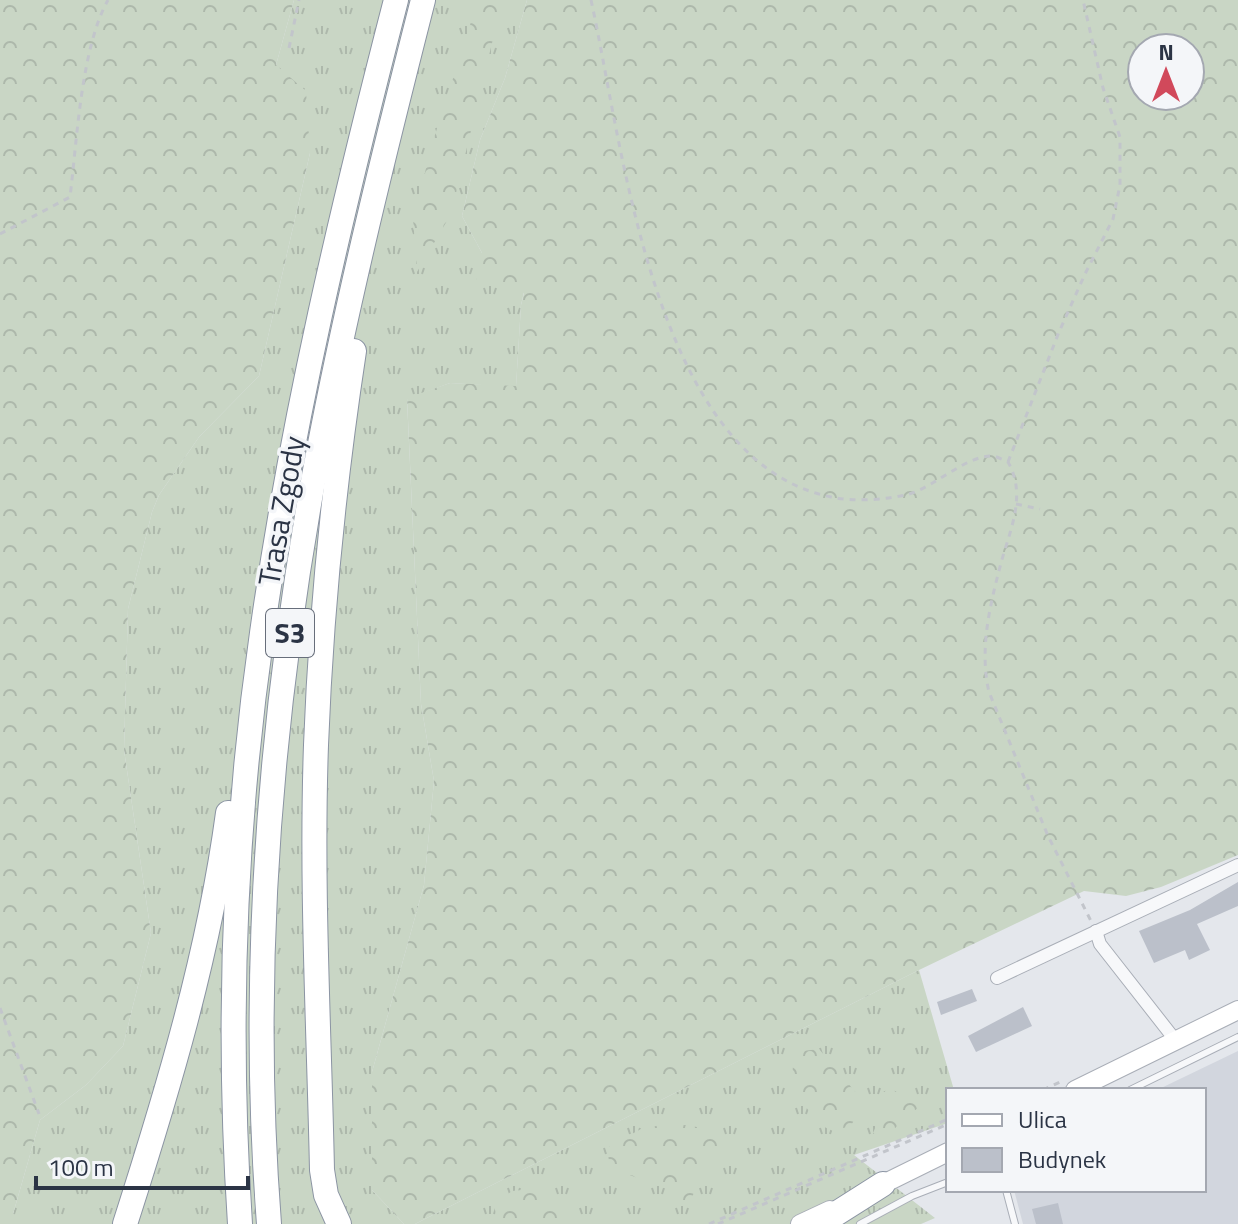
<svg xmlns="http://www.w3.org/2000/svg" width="1238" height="1224" viewBox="0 0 1238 1224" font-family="'Titillium Web',sans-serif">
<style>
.built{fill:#d2d6de}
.grass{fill:url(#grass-tufts)}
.forest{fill:url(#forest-crowns);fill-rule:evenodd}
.building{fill:#bbc0ca}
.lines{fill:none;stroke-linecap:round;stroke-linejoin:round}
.lane-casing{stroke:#a9aeb7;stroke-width:8}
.street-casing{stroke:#a9aeb7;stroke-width:14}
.secondary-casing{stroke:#a9aeb7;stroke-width:20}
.highway-casing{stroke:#8b94a3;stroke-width:26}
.path{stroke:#c2c5cb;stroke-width:3;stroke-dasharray:6 6;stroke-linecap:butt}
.lane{stroke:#f7f8fa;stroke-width:6}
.street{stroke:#f7f8fa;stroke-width:12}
.secondary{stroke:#fff;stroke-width:18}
.highway{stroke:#fff;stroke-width:24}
.labels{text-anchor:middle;stroke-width:7;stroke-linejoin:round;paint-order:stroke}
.shield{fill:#f4f6f9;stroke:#676e7b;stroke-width:2}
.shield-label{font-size:28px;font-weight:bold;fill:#2b3445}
.street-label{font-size:30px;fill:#2b3445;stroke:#f4f6f9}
</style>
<defs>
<pattern id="grass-tufts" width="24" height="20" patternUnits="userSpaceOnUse" patternTransform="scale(2)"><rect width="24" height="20" fill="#c9d6c5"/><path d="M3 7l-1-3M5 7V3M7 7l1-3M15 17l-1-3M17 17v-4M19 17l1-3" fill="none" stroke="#adb8ab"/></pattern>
<pattern id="forest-crowns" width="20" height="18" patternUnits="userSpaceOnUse" patternTransform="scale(2)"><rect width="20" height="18" fill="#c9d6c5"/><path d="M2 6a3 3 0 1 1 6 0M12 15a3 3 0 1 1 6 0" fill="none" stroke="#adb8ab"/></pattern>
</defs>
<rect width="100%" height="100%" fill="#e4e7ec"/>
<polygon class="built" points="1238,1051 1238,1224 1023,1224 1014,1190 1204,1190 1204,1090 1157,1090"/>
<g class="grass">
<polygon points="294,0 527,0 505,78 480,140 462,216 482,253 524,292 521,305 516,387 450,383 407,399 421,704 434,781 424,885 372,1072 372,1190 404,1224 13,1224 13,1214 40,1120 86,1085 123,1046 151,933 124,750 128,609 152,512 159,495 199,437 259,376 310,153 276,65"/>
<polygon points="919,970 954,1090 948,1090 948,1123 854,1155 935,1218 921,1224 415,1224"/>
</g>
<g class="forest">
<polygon points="0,0 294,0 276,65 306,91 310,153 259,376 199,437 159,495 152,512 128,609 124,750 151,933 123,1046 86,1085 40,1120 13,1214 13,1224 0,1224"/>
<polygon points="478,0 506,0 492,43 451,214 417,272 413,218 434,138"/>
<path d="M527,0H1238V855L1161,887L1126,896L1084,891L919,970L415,1224H404L372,1190V1072L424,885L434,781L421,704L407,398L450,383L516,386L521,305L524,293L476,279L482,253L462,216L480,140L505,78ZM1142,48H1190V96H1142Z"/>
<polygon points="819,1049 857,1094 861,1112 850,1126 833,1131 820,1125 791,1088 793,1066 803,1051"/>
<polygon points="890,1088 920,1106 896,1127 890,1137 882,1139 873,1133 876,1126 878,1095"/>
<polygon points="671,1123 710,1129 719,1142 700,1184 685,1207 667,1189 611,1168 606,1148 641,1129"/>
<polygon points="532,1189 550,1200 569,1224 498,1224 494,1205 512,1191"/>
</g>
<g class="building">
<polygon points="1238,882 1238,906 1197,924 1210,950 1189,960 1185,950 1154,963 1139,931 1190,910"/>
<polygon points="972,989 977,1001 941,1015 937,1002"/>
<polygon points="1023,1007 1032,1026 976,1052 968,1036"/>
<polygon points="1058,1203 1063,1224 1036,1224 1032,1209"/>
</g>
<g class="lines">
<defs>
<g id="lane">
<polyline points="1130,1090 1238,1037"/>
<polyline points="1006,1190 1015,1224"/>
<polyline points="860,1224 912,1196 948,1182"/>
</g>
<g id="street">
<polyline points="1096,931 1100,944 1176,1041"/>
<polyline points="997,978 1238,865"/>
</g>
<g id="secondary">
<polyline points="1075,1090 1238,1010"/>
<polyline points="871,1190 948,1152"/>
<polyline points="800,1224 830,1210"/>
</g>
<g id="highway">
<path d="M125,1224C168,1090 209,954 228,813"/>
<path d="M240,1224C227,1028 234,828 262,633C292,419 342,209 396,0"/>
<path d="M269,1224C249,966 271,703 319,449C348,298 385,149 423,0"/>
<path d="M339,1224L326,1195L322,1170C319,1028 311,886 316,745C321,613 334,482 354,351"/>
<polyline points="820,1224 883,1184"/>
</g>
</defs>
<use href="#lane" class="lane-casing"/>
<use href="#street" class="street-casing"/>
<use href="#secondary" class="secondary-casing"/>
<use href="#highway" class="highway-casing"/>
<g class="path">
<path d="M591,0C623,144 653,461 831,497C853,502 887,500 909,494C934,487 966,456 991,456C997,456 1003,460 1008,462C1027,495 1010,530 1001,563C990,605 979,649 989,692L1048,836L1091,921"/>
<polyline points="289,48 299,0"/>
<path d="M0,234L70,197C77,141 81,48 108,0"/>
<polyline points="1008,462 1059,332 1085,274 1113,219 1120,185 1120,137 1103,88 1083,0"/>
<polyline points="1016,504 1040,509"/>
<polyline points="0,1008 39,1114"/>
<polyline points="1043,1090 1062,1081"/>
<polyline points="709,1224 948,1119"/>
<polyline points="718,1224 948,1124"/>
</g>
<use href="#lane" class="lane"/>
<use href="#street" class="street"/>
<use href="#secondary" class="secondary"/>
<use href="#highway" class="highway"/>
</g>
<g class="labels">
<rect class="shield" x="266" y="609" width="48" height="48" rx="6"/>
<g class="shield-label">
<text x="290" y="643">S3</text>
</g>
<g class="street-label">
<text transform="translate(282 511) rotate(-80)" y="10">Trasa Zgody</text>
</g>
</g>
<rect x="946" y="1088" width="260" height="104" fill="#f4f6f9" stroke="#a4a8b1" stroke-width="2"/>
<rect x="962" y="1114" width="40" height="12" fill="#ffffff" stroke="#a4a8b1" stroke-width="2"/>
<text x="1018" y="1128" font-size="24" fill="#2b3445">Ulica</text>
<rect x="962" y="1148" width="40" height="24" fill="#bbc0ca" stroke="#a4a8b1" stroke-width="2"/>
<text x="1018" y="1168" font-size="24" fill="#2b3445">Budynek</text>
<g transform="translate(1166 72)"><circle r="38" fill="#f4f6f9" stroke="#a4a8b1" stroke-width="2"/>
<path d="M0-6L14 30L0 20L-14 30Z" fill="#d1495b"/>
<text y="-12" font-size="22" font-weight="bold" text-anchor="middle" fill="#2b3445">N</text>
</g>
<path d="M36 1176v12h212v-12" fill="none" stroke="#2b3445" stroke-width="4"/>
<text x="48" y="1176" font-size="24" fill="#2b3445" stroke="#f4f6f9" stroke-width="6" paint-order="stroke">100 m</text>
</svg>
